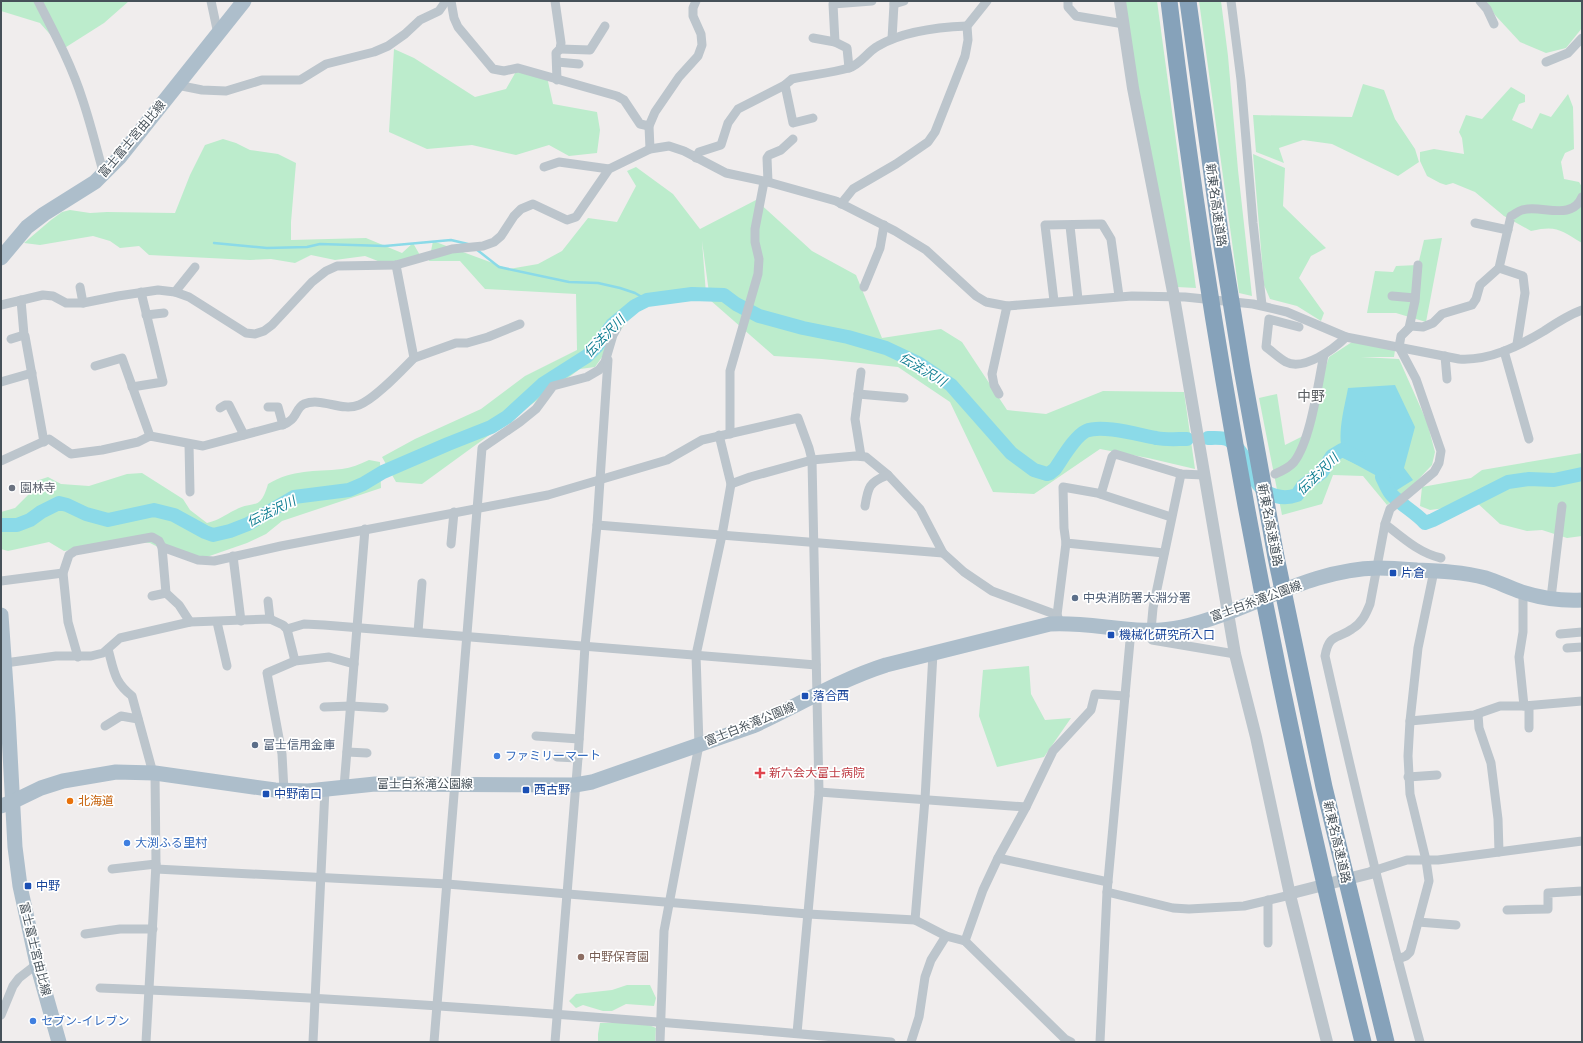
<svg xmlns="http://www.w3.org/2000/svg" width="1583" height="1043" viewBox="0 0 1583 1043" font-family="'Public Sans','Noto Sans JP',sans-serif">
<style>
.green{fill:#bceccc}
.water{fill:#8bdae8}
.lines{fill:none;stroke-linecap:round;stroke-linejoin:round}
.stream{stroke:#8bdae8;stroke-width:2.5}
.river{stroke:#8bdae8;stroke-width:14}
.minor{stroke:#bcc5cc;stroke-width:9}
.tertiary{stroke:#bcc5cc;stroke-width:12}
.primary{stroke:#adbecb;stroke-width:15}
.motorway{stroke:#86a2ba;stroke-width:17}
.worship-dot{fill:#6b7280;stroke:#fff;stroke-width:1.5}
.transit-dot{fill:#1a4fb4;stroke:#fff;stroke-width:1.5}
.service-dot{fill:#5c6f8a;stroke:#fff;stroke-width:1.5}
.shop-dot{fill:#3f7fe0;stroke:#fff;stroke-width:1.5}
.health-dot{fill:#e0444e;stroke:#fff;stroke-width:1.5}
.food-dot{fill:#e8710a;stroke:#fff;stroke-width:1.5}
.education-dot{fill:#8d6e63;stroke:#fff;stroke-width:1.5}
.labels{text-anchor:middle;stroke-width:3.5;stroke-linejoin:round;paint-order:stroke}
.street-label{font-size:12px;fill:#465159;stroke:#fff}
.worship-label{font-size:12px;fill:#5b616d;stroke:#fff;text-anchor:start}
.transit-label{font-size:12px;fill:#164399;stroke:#fff;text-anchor:start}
.service-label{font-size:12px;fill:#4e5e75;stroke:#fff;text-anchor:start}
.shop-label{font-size:12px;fill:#366cbe;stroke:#fff;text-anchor:start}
.health-label{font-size:12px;fill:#be3a42;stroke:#fff;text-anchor:start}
.food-label{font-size:12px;fill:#c56008;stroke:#fff;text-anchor:start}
.education-label{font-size:12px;fill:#785e54;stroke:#fff;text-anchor:start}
.water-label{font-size:13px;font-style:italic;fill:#117f93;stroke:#fff}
.quarter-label{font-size:14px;fill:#5a5e62;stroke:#fff}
</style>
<rect width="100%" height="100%" fill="#f0eded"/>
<g class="green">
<polygon points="1,1 129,1 104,23 63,49 40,23 1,11"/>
<polygon points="1125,1 1157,1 1196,288 1177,287 1140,115"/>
<polygon points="1199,1 1221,1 1228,56 1238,170 1252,296 1239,293"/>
<polygon points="1486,1 1582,1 1582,28 1566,48 1546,53 1520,42 1495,15"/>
<polygon points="394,49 414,58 475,97 506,89 518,68 547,77 553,104 597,112 600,130 597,153 569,156 549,145 516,155 472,145 427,149 389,132"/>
<polygon points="1363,84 1384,90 1395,119 1415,149 1419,162 1398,176 1332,144 1303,140 1279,148 1284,163 1256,152 1253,115 1352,117"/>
<path d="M1511,87L1525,95V102L1519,104L1512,120L1532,129L1540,113L1551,117L1568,94L1573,107L1574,149L1565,153L1561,162L1564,179L1579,182L1582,187V243C1560,230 1557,225 1531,231L1504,216L1475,192L1453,183L1446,185L1440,183L1427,176L1420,161V152L1434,149L1464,154L1462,138L1459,132L1466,115L1482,119Z"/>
<polygon points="223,139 236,143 250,150 278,154 296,163 291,222 291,240 366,238 402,253 413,243 421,257 383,263 365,256 335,260 311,255 295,263 271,259 250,260 149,255 139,246 120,248 110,241 93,236 40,245 24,243 51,220 62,212 70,210 90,213 107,212 175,213 190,175 205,145"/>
<polygon points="1253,154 1285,168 1283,206 1326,248 1311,256 1299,278 1324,313 1321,321 1297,306 1270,299 1264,285"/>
<polygon points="636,167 673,194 700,229 756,200 812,251 856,275 882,338 941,329 962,342 1007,410 1046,414 1103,391 1184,392 1195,469 1148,458 1100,449 1034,494 993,492 950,402 898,367 822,359 774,356 710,300 702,241 706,294 643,298 595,367 580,369 422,484 396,482 382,457 415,439 481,409 525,376 577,350 576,294 485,289 460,261 429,261 433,241 509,269 538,264 562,251 588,218 617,222 636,186 627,171"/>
<polygon points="1442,238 1426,322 1396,313 1367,313 1375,271 1393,272 1396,266 1418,265 1424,240"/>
<polygon points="1352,342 1395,350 1394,357 1361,357 1399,359 1427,422 1435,452 1432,465 1411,487 1387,505 1363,476 1333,475 1322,504 1282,515 1259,398 1277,394 1285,445 1303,436 1329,357"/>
<polygon points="1582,453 1582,536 1567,538 1542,530 1527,531 1500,524 1474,500 1461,506 1430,510 1420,506 1422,487 1471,478 1482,470"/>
<path d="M369,460L380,462L381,488L282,521L266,534L247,543L198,560L170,553L150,543L130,541L64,551L49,542L8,551L1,549V512L15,508L29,494L36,481L48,477L61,484L89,486L127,474L142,473L183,499L190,510L207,523C219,520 225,515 235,510C254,500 260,512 268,484C293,469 314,472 342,469C351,468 360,464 369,460Z"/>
<polygon points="1029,666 1031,694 1045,720 1071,718 1044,757 997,767 979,716 983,670"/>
<polygon points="627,985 650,985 656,998 654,1006 626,1004 612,1011 603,1011 583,1005 576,1008 569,1001 576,994 612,990"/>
<path d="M600,1023C618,1023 640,1020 656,1028L655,1042H598V1034Z"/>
</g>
<path class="water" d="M1395,385L1415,427L1404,468L1413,480L1386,497L1377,476L1344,458C1336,436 1344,410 1348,388Z"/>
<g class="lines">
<g class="stream">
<polyline points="214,243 267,248 307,247 320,244 385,246 451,240 468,244"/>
<polyline points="476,249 499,267 569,282 598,283 620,288 635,293 647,300"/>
</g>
<g class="river">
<path d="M1208,438C1214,438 1223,437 1229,440C1238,446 1245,458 1250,467C1253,472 1254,479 1258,484C1267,496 1283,500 1297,495L1303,486L1322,472L1332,456L1342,450L1359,458"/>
<path d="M1382,477C1385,483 1387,489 1391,494C1401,505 1415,512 1425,523L1433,520L1508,482L1529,479L1554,480L1582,474"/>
<path d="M1,525H17L30,520L41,512L59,503L67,505L86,514L108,520L154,510L174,515L205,532L213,535L230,531L248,524L294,497L349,490L363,484L383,472L448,444L491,427L507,417L543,384L587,356L597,346L612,325L635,306L647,300L692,294L724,295L736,304L759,316L803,328L848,337L886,348L918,363L951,385L1011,453L1034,470L1047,474L1050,473L1055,469C1062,459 1075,436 1086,431C1102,424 1139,435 1156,438C1166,440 1177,439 1187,439"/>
</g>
<g class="minor">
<path d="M38,1C55,34 72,66 83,101C91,125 97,150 104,175"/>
<polyline points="211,1 218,34"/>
<polyline points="451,1 454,18 458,27 493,69 504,71 518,68 617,96 624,100 640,124 649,126"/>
<polyline points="555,1 561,43 560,49 556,53 557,80"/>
<polyline points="894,1 894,4 904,1"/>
<polyline points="1068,1 1068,7 1076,16 1124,24"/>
<polyline points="1231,1 1241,80 1253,223 1262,305"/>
<polyline points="1480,1 1487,9 1494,24"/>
<polyline points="813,38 835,42"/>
<polyline points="892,39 894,4"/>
<polyline points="560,49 590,50 605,26"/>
<polyline points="557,62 579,64"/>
<polyline points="1546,62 1568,53 1582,38"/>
<polyline points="849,68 847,48 835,42 833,4 872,1"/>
<polyline points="177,85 202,90 226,91 262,80 300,80 326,64 374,52 388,46 405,34 420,20 439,11 446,1"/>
<polyline points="785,85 793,123 813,118"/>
<polyline points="650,149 649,126 655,112 679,77 698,56 702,45 701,34 693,16 693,8 696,1"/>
<path d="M696,158L699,152L721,145L728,123L738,109L785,85L792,79C811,75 831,73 849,68C861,64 867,52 878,46C902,32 939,27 967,26"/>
<polyline points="544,167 559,162 609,169"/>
<polyline points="768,182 767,158 769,155 781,150 793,139"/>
<polyline points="841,204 853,189 896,164 928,142 935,132 965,56 968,40 967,26 987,1"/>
<polyline points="1475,223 1508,230"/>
<polyline points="1070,226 1078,299"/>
<polyline points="1499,268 1523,276 1525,293 1517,344"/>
<polyline points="80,287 83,303"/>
<polyline points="864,287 880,248 884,225"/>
<polyline points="175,292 195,267"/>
<polyline points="1392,296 1415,298"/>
<polyline points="21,300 24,335 25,336 44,442"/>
<polyline points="1054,301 1045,225 1102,224 1111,239 1119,296"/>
<path d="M1,305L43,295L53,296L66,303H83L118,296L158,290L175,292L189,297L246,333L255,334L264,331L272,325L312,282L326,271L337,266L396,265L452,249L483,246L494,242L501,236L514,216L521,209L533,204L567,220L576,217L609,169L650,149L669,146L684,151L726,173L768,182L836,201L895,231L926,250L976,296L986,302L1007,306L1132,296L1185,297L1253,304L1287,312L1346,337L1459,359C1489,361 1519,346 1544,331C1556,323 1568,315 1582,310"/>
<polyline points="146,315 164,313"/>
<path d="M1299,327L1269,319L1266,347C1273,352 1279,358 1286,362C1304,371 1334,349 1346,337"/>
<polyline points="1409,328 1415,301 1418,265"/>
<polyline points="11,339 24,335"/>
<polyline points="1504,351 1529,439"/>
<polyline points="1445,356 1447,379"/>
<polyline points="414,358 456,343 467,343 488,337 520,324"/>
<polyline points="95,366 122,358 150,436"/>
<polyline points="861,372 855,419 861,456"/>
<polyline points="1,382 32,373"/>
<polyline points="132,387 163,382 141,292"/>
<polyline points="858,394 904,398"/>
<polyline points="999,394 994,385 992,374 1007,306"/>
<polyline points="268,407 278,407 283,425"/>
<polyline points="220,408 225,405 229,405 244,435"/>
<polyline points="730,434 730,371 758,274 759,259 755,242 755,229 764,182"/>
<polyline points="189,444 190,492"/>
<path d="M1,461L49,439L71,454L102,450L138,442L150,436L203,446L285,424C288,422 291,421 293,418C297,413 298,407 304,404C322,397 341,412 359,405C375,399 401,371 414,358L396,265"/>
<path d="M1275,474C1282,471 1289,468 1294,462C1311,440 1318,383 1324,355"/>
<polyline points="731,484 750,477 812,460 855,456 866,457 888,475 920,509 943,553 964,572 992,591 1057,615 1061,624"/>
<polyline points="1101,494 1112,457 1115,454 1181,474 1203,475"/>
<path d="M865,506C868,487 869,482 888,475"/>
<path d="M1385,524C1403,538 1419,553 1441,558"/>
<polyline points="597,525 943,553"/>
<polyline points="451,544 454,512"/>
<polyline points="162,547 198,560 214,561 281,546 548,495 667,460 702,440 798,418 809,448 812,460 819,792 797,1033"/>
<polyline points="1164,553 1066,543 1064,528 1063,487 1097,493 1171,517"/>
<polyline points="233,556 241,621"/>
<polyline points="1,581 63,573"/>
<polyline points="1523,592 1523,632 1519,657 1524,706"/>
<polyline points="152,596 166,593"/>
<polyline points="1551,598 1562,506"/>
<polyline points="268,601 270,619"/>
<polyline points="1057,615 1066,543"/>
<polyline points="217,622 227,666"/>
<polyline points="287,629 295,661"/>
<polyline points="1151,630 1153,608 1181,474"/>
<polyline points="418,632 422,583"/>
<polyline points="1560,634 1582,632"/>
<polyline points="1152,640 1235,654"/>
<polyline points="1567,648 1582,647"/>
<path d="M108,649C114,671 114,682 132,696L153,773"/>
<polyline points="78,657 68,622 63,573 69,555 75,551 152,537 159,541 162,547 166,593 179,605 190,622"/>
<polyline points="5,663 56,656 91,656 103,653 120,638 190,622 270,619 283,625 287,629 304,624 324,625 816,665"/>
<polyline points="324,707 351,706 384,708"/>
<polyline points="1478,714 1479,728 1491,763 1498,819 1499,852"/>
<polyline points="1410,721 1474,715 1500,706 1524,706 1582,701"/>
<polyline points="105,726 121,716 138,719"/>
<polyline points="1529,728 1529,706"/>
<polyline points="536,736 579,739"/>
<polyline points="347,752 367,753"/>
<polyline points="557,757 578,758"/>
<polyline points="1408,777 1437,775"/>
<polyline points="344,787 365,529"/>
<polyline points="284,791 282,754 267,673 295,661 329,657 354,664"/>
<polyline points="819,792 1026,807"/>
<polyline points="998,858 1108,882"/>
<polyline points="112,869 156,864"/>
<polyline points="156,869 447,884 808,914 915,920 946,936 965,941 1065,1039 1071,1042"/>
<polyline points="1376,870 1407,860 1438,860 1582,841"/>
<polyline points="1107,892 1173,908 1189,909 1244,906 1290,895"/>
<polyline points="1268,900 1268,943"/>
<polyline points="1507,910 1548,909 1548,893 1582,891"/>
<polyline points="915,920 925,799 933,653"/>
<polyline points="1418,922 1456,925"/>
<polyline points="85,934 120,929 153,929"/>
<polyline points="965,941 983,890 998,858 1026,807 1053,751 1091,710 1095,694 1125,696"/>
<polyline points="1398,959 1406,956 1410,952 1429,881 1426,860 1410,794 1408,756 1410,721 1418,648 1434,571"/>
<path d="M100,988C364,998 628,1018 891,1042"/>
<polyline points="1,1015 13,986 19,978 37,964"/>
<polyline points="146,1042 156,864 155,773"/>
<polyline points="313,1042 325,789"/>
<polyline points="434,1042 482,448 520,422 536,409 553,386 587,377 599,370 605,362 613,335 617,328"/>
<polyline points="555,1042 578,758 585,646 597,525 608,360"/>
<polyline points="660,1042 664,931 699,745 696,655 722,535 731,484 719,435"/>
<polyline points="911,1042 919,1017 925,977 931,960 946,936"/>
<polyline points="1100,1042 1107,892 1131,630"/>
<path d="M1420,1042C1385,914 1354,785 1325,656C1329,633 1337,640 1352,629C1362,623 1366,614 1370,604L1385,524L1390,509L1434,472L1439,463L1441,451L1416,379L1399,347L1401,336L1411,326L1423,327L1433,323L1442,314L1472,305L1476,299L1480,285L1499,268L1511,216C1515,214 1518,211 1522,210C1540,204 1572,222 1582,197"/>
</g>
<g class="tertiary">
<polyline points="1120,1 1133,88 1174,297 1235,654 1256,737 1290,895 1327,1042"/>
<polyline points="1290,895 1296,892 1371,873 1376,870"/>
</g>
<g class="primary">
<polyline points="1,258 27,227 44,214 95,182 119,158 244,1"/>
<polyline points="1,615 8,715 15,847 20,886 37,964 59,1042"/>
<path d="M1,806L12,802L41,788L63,781L116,772L155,773L275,790L308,791L375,784L575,785L592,782L753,726C797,706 839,680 886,665L1050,624C1094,621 1138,637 1182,627C1248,612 1308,569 1378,568C1391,568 1404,569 1417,570C1440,571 1463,572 1486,578C1498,582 1510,588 1522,592C1541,598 1563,601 1582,600"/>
</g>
<g class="motorway">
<path d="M1169,1C1211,351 1277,699 1363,1042"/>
<polyline points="1188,1 1222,246 1242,369 1276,557 1324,787 1386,1042"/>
</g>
</g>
<circle class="worship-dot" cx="12" cy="488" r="4"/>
<g class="transit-dot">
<rect x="1389" y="569" width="8" height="8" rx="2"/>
<rect x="1107" y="631" width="8" height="8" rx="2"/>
<rect x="801" y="692" width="8" height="8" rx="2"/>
<rect x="522" y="786" width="8" height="8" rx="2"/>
<rect x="262" y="790" width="8" height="8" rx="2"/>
<rect x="24" y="882" width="8" height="8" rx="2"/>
</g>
<g class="service-dot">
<circle cx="1075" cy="598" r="4"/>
<circle cx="255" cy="745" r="4"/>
</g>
<g class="shop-dot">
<circle cx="497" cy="756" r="4"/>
<circle cx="127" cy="843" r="4"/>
<circle cx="33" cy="1021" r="4"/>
</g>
<path class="health-dot" d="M758 767h4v4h4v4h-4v4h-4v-4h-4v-4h4z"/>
<circle class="food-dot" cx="70" cy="801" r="4"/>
<circle class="education-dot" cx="581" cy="957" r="4"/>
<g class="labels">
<g class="street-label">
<text transform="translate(132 139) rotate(-50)" y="4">富士富士宮由比線</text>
<text transform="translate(1216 205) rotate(82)" y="4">新東名高速道路</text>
<text transform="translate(1270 525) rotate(79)" y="4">新東名高速道路</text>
<text transform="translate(1256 601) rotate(-20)" y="4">富士白糸滝公園線</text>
<text transform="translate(750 724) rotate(-22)" y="4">富士白糸滝公園線</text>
<text x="425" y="788">富士白糸滝公園線</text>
<text transform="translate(1337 842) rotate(77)" y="4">新東名高速道路</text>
<text transform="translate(35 949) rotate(76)" y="4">富士富士宮由比線</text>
</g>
<g class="worship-label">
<text x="20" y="492">園林寺</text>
</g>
<g class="transit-label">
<text x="1401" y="577">片倉</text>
<text x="1119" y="639">機械化研究所入口</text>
<text x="813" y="700">落合西</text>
<text x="534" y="794">西古野</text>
<text x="274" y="798">中野南口</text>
<text x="36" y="890">中野</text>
</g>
<g class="service-label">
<text x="1083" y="602">中央消防署大淵分署</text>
<text x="263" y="749">富士信用金庫</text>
</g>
<g class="shop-label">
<text x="505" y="760">ファミリーマート</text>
<text x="135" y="847">大渕ふる里村</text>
<text x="41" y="1025">セブン-イレブン</text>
</g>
<g class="health-label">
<text x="769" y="777">新六会大富士病院</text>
</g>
<g class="food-label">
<text x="78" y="805">北海道</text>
</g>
<g class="education-label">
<text x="589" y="961">中野保育園</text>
</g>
<g class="water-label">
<text transform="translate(604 336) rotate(-46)" y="5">伝法沢川</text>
<text transform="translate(923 369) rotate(31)" y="5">伝法沢川</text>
<text transform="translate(1317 474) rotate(-44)" y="5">伝法沢川</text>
<text transform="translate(271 511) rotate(-26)" y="5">伝法沢川</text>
</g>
<g class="quarter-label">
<text x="1311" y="401">中野</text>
</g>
</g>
<rect width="1583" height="1043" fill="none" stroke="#465159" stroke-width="4"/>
</svg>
